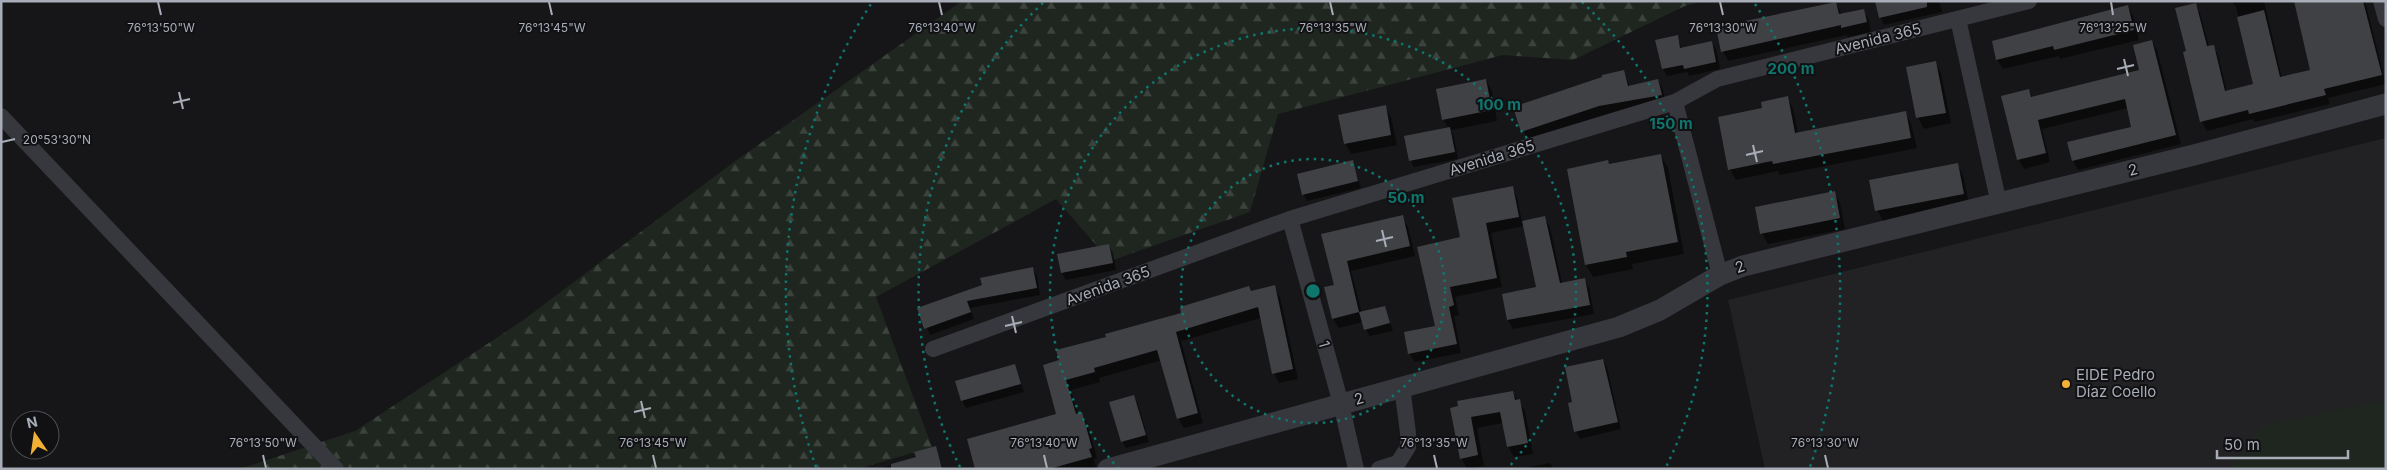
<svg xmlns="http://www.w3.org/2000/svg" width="2387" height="470" viewBox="0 0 2387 470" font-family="Inter,sans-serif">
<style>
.built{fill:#222225}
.forest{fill:url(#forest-firs)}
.park{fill:#1e261f}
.shadow{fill:#0007}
.building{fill:#404145}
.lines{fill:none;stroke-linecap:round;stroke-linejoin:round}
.minor{stroke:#37383d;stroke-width:16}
.tertiary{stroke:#37383d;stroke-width:21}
.ticks{fill:none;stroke:#a8adb8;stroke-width:2}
.ring{fill:none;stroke:#0f766e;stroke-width:2.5;stroke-dasharray:2.5 5}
.poi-dot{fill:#f2b134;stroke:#111113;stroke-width:2}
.labels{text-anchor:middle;stroke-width:4;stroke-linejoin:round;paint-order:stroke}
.street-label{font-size:15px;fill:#a8adb8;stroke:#111113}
.poi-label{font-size:15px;fill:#a8adb8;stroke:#111113;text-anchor:start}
.ticks-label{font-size:12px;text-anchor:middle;fill:#a8adb8;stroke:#111113;stroke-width:4;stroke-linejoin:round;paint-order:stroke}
.centre{fill:#0f766e;stroke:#111113;stroke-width:2.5}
.ring-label{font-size:15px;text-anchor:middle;font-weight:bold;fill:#0f766e;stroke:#111113;stroke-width:4;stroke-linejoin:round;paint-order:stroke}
</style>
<defs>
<pattern id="forest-firs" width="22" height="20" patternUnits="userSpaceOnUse" patternTransform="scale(1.25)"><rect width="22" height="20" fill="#1e261f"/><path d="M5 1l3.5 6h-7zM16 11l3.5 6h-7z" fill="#3c433d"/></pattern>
</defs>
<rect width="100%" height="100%" fill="#161618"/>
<polygon class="built" points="2386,138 2386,469 1765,469 1728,300"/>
<polygon class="forest" points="962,1 1704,1 1685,6 1573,60 1503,55 1278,114 1250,212 1110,261 1056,199 876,297 932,447 858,469 240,469 355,431 522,321 734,162"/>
<polygon class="park" points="2386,400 2386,469 2229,469 2261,426"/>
<g class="shadow">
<polygon points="1876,1 1939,1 1942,12 1884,25 1880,17"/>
<polygon points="2231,1 2264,1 2282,78 2312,71 2295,1 2365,1 2386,84 2328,98 2330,104 2255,122 2253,119 2207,131 2202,122 2185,53 2188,52 2195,4 2200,13 2209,47 2213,46 2218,55 2227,92 2255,85 2236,7"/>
<polygon points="1836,3 1842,15 1863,10 1869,20 1871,32 1848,37 1847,35 1728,61 1723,51"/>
<polygon points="2128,6 2133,16 2139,40 2060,59 2059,56 2003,69 1997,60 1993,42"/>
<polygon points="1677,36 1682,49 1712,42 1716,49 1720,69 1689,76 1687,72 1667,76 1663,69 1657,41"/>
<polygon points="2152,41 2157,50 2181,144 2078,170 2073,161 2069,143 2133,128 2128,108 2042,129 2050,162 2024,169 2019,160 2003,97 2029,90 2033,98 2141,71"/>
<polygon points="1935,62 1941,73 1951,123 1924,129 1918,118 1908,68"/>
<polygon points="1623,71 1630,86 1658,80 1663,90 1666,104 1528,141 1514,108"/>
<polygon points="1486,80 1492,91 1497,121 1451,130 1454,136 1458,159 1414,167 1410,160 1449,129 1443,119"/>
<polygon points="1787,98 1793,108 1798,133 1905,112 1911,123 1917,148 1780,175 1778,171 1736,180 1730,169 1763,109"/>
<polygon points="1385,107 1391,117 1397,145 1351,154 1345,143"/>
<polygon points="1661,156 1668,168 1684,254 1632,264 1633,269 1593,277 1586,265 1608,162 1610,165"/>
<polygon points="1352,162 1361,188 1307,201 1303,194"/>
<polygon points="1957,164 1963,175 1969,204 1883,221 1877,210"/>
<polygon points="1512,187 1517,197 1522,222 1544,218 1550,227 1562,283 1584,279 1589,288 1594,314 1513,329 1508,320 1503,295 1538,288 1524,226 1491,233 1502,287 1455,297 1459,315 1454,316 1461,353 1415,362 1409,353 1436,326 1461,238"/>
<polygon points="1834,193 1840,203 1845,229 1768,244 1762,233"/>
<polygon points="1402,217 1408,227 1415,256 1351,271 1362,313 1385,308 1393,331 1369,336 1363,322 1339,328 1333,319 1335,286 1323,235"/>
<polygon points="1109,246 1113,253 1116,270 1066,280 1062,273"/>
<polygon points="1033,269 1037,276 1040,295 970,308 974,319 930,335 919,309"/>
<polygon points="1274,287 1280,297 1298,379 1279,383 1274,373 1261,318 1181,341 1203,423 1184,428 1178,418 1162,360 1099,378 1100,382 1071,390 1078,415 1082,414 1087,423 1097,458 1094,459 1096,467 1089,469 976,469 1058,414 1061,361 1107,337 1251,292"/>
<polygon points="1603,360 1607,367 1621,429 1580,439 1576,431 1574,403"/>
<polygon points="1015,366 1024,392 966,408 962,400"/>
<polygon points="1512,392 1525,411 1533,454 1514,457 1508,447 1503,423 1477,428 1484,466 1467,469 1461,458 1452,409"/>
<polygon points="1134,397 1138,404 1149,442 1126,448 1122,441"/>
<polygon points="935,447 943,469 878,469 917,458"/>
<polygon points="1550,463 1554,469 1529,469 1529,467"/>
</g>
<g class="building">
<polygon points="1875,1 1927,1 1927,7 1879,18"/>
<polygon points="2294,1 2363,1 2382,75 2324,89 2326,95 2249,114 2248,110 2200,122 2183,52 2186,51 2175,8 2196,3 2207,46 2214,45 2225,91 2253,84 2237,17 2264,10 2280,77 2310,70"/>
<polygon points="1836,2 1839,14 1864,9 1867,22 1841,28 1841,25 1721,52 1716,27"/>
<polygon points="2128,5 2134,30 2054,50 2053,46 1996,60 1992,41"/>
<polygon points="1678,35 1680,48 1712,41 1716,62 1684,69 1683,65 1662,69 1655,40"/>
<polygon points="2152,40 2176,135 2072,161 2067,142 2131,127 2125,99 2038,120 2046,153 2017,160 2001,96 2029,89 2031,97 2139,70 2133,45"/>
<polygon points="1936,61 1946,113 1916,118 1906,67"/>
<polygon points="1624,70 1628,86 1658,79 1662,95 1599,106 1521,132 1513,107 1602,77 1602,75"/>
<polygon points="1486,79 1492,110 1442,120 1436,89"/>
<polygon points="1788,96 1795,133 1906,111 1911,138 1773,164 1772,161 1728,170 1718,117 1762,108 1761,102"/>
<polygon points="1386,105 1391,135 1344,144 1338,115"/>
<polygon points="1450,127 1455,152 1409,161 1404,136"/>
<polygon points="1661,154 1678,242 1626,252 1627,257 1585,265 1567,169 1608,160 1609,164"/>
<polygon points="1353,160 1358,181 1302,195 1297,174"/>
<polygon points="1958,163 1964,194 1875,211 1869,180"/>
<polygon points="1513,186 1519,217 1486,223 1497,278 1450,287 1454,305 1449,307 1457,344 1408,354 1404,332 1435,326 1417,247 1460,237 1452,198"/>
<polygon points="1835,191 1840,218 1760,234 1755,207"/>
<polygon points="1403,215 1410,246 1347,261 1359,312 1332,319 1324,287 1334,285 1321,234"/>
<polygon points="1545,216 1560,283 1585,278 1590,305 1507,320 1502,294 1536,287 1522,221"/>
<polygon points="1109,244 1113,263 1061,273 1057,254"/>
<polygon points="1033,267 1037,288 967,301 971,312 924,329 917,308 982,285 980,278"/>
<polygon points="1275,285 1293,369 1272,374 1258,307 1176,332 1198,413 1177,419 1157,350 1094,368 1095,372 1066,380 1076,414 1082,412 1092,448 1089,449 1092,457 1049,469 975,469 967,439 1056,414 1043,365 1059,360 1056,350 1106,337 1105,334 1181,313 1180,307 1249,286 1251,291"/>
<polygon points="1385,306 1390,323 1364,330 1359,312"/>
<polygon points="1603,359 1618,422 1574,432 1568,403 1572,402 1565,367"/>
<polygon points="1015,364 1021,384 961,401 955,381"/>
<polygon points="1513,391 1515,400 1520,399 1528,443 1507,447 1500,412 1471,417 1478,455 1460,459 1450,408 1458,406 1457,401"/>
<polygon points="1134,395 1146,435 1121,442 1109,402"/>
<polygon points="936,446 942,469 891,469 891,464 916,457 914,452"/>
</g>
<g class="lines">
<g class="minor">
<polyline points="2381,1 2386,19"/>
<polyline points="1958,19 1999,204"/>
<polyline points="1675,102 1720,275"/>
<polyline points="1,116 336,469"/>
<polyline points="1290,219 1341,404 1356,469"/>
<polyline points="933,349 1290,219 1675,102 1717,79 2029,1"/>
<polyline points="1379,469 1398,463 1408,447 1408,433 1402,387"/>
</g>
<polyline class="tertiary" points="1108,469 1619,327 1660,310 1720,275 1743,266 2194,155 2386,104"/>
</g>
<path class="ticks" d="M158,2L161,15M549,2L552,15M939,2L942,15M1330,2L1333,15M1720,2L1723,15M2111,2L2113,15M2124,59L2128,76M2117,69L2134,65M179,92L183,109M173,103L190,99M2,142L15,139M1753,145L1757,162M1746,155L1763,151M1382,230L1386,247M1376,241L1393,237M1012,316L1016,333M1005,326L1022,322M641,401L645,418M634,412L651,408M263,455L266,468M653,455L656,468M1044,455L1047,468M1434,455L1437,468M1825,455L1828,468"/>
<g class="ring">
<circle cx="1313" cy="291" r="132"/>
<path d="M1119 469A263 263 0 1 1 1507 469"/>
<path d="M960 467A395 395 0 0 1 1044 2M1582 2A395 395 0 0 1 1666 467"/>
<path d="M816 467A527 527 0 0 1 871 4M1755 4A527 527 0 0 1 1810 467"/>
</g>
<circle class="poi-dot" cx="2066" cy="384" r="5"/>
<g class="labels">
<g class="street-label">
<text transform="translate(1878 39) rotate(-14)" y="5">Avenida 365</text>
<text transform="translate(1492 158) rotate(-17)" y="5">Avenida 365</text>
<text transform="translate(2133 170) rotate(-14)" y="5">2</text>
<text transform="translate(1740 267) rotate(-19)" y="5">2</text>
<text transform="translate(1108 286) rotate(-20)" y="5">Avenida 365</text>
<text transform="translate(1324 344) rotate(74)" y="5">1</text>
<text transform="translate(1359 399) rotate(-16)" y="5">2</text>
</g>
<g class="poi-label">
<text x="2076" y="380">EIDE Pedro<tspan x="2076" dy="17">Díaz Coello</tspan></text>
</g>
</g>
<g class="ticks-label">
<text x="161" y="32">76°13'50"W</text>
<text x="552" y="32">76°13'45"W</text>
<text x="942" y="32">76°13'40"W</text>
<text x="1333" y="32">76°13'35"W</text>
<text x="1723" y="32">76°13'30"W</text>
<text x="2113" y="32">76°13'25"W</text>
<text x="57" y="144">20°53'30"N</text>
<text x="263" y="447">76°13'50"W</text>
<text x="653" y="447">76°13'45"W</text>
<text x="1044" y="447">76°13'40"W</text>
<text x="1434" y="447">76°13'35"W</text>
<text x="1825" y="447">76°13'30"W</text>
</g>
<circle cx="1313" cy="291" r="8" class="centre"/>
<g class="ring-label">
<text x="1791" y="74">200 m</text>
<text x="1499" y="110">100 m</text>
<text x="1671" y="129">150 m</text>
<text x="1406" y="203">50 m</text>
</g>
<rect width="2387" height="470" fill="none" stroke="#a8adb8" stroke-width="5"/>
<g transform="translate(35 435) rotate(347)"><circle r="24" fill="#111113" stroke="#4d4f55"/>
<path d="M0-4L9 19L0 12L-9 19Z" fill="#f2b134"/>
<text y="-8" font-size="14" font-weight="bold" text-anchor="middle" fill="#a8adb8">N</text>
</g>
<path d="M2217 450v8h131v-8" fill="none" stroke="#a8adb8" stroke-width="2.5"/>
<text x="2224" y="450" font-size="15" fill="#a8adb8" stroke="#111113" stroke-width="4" paint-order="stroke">50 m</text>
</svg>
